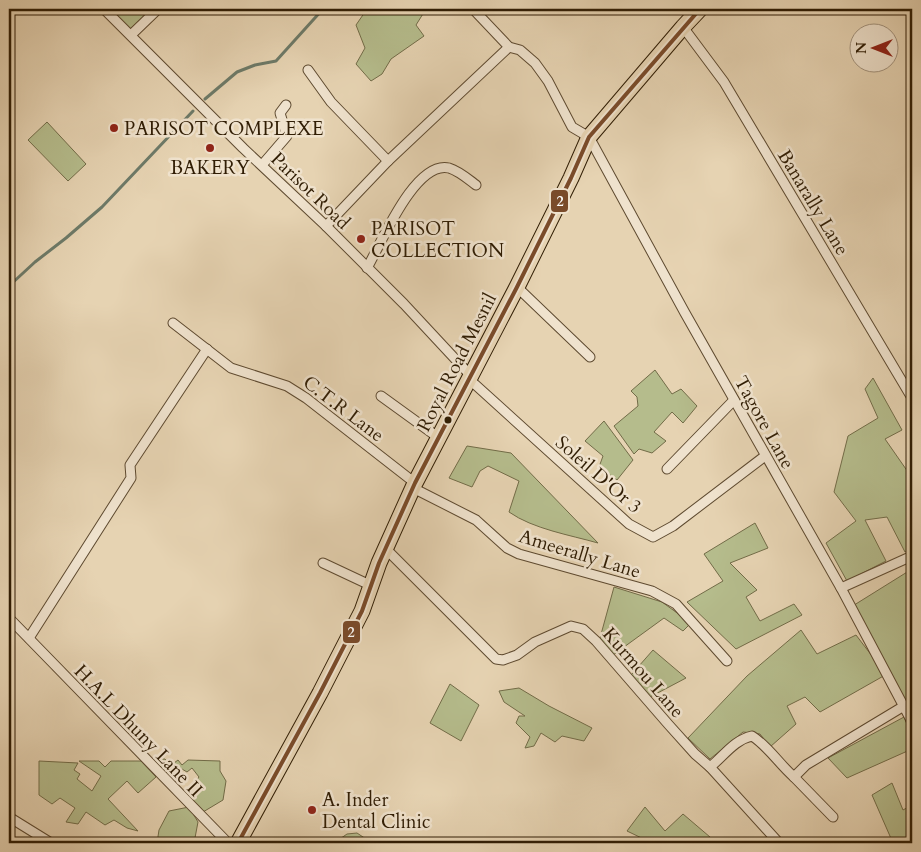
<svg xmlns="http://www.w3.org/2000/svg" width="921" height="852" viewBox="0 0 921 852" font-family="Cardo,serif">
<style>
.green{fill:#b5bc8c;stroke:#726c48}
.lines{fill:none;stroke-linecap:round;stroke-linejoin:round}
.stream{stroke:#6d7a68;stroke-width:3}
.minor-casing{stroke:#5e4a30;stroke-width:11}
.primary-casing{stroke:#301d04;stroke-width:17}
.minor{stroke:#efe2cd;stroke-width:9}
.primary{stroke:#e6d3b2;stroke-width:15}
.bus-1-casing{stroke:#efe2cd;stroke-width:8}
.bus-1{stroke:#7a4b2a;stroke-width:4}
.poi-dot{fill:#8f2418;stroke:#efe2cd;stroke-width:2}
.bus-dot{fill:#301d04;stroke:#efe2cd;stroke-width:2}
.labels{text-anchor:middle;stroke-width:5;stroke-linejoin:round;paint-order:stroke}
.poi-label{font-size:19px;fill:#301d04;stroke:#efe2cd;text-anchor:start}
.street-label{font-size:19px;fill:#301d04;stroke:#efe2cd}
.line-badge{stroke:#efe2cd;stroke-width:2}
.badge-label{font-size:14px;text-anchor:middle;font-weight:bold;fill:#fff}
</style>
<rect width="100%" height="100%" fill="#e6d3b2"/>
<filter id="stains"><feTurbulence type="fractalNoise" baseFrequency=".004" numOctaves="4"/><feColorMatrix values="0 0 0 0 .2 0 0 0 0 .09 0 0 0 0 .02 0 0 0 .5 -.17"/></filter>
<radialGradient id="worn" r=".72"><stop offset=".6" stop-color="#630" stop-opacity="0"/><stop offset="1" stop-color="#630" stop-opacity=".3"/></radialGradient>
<g class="green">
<polygon points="110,9 147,9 149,11 131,32"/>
<polygon points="367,9 426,9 416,25 424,36 391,59 382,74 371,81 356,64 365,48 356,25"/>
<polygon points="47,122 86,164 68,181 28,140"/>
<polygon points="655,370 672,394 681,389 697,406 683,423 672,412 654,432 666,441 652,453 639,449 634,454 614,426 638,406 637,397 631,391"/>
<polygon points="873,378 902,430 885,439 908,472 912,471 912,548 905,552 887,517 865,520 886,561 847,581 826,543 856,521 834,492 848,436 878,418 865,389"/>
<polygon points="604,421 633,460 617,480 599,467 603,456 585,441"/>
<path d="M467,446L511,453L598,543C570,535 533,529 509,512L519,481L488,466L480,471L472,487L449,478Z"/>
<polygon points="755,523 768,548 730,563 757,590 746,597 760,621 794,604 802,615 736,649 687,602 723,581 704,554"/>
<polygon points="912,569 912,722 887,674 820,712 805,697 787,706 796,724 770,747 760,734 743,732 710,759 688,738 747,676 801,630 817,654 856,635 885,673 851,607"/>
<polygon points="614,587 662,602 691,623 683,631 664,618 613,655 600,638"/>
<polygon points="653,650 686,678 650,697 631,675"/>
<polygon points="450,684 479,705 461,741 430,723"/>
<polygon points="519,688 549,706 592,728 584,741 562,736 555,742 541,733 534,746 525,748 530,737 516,723 519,716 525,716 504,702 499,691"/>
<polygon points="904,717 912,737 912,749 847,778 828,758"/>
<polygon points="165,759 170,766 178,760 182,765 188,760 220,761 220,771 226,781 223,800 203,812 195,805 188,791 199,777 192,768 187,772 177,766 165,777 148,760"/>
<polygon points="39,761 78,763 74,770 80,774 77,779 92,791 101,776 79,761 99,761 105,767 111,761 141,761 156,777 138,793 127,781 108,799 138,831 127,828 114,820 105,825 86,812 78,824 66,822 75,808 60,798 52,804 39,795"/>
<polygon points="892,783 903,810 912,805 912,843 893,843 872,795"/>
<polygon points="189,807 198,822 194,843 157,843 159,830 169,811"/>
<polygon points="645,807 665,831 683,814 717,843 652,843 627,831"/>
<polygon points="357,833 369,841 367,843 334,843 347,834"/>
</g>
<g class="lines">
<g class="stream">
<polyline points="205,99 237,72 255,65 276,61 323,9 357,11 359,9"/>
<polyline points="9,286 35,262 66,238 102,207 193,111"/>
<polyline points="9,429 9,460"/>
</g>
<defs>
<g id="minor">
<polyline points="104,9 243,148 326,226 404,304 471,376"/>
<polyline points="473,9 509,47 520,50 535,63 548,81 572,127 589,137 685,313 841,588 912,722"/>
<polyline points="683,27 724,82 912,398"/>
<polyline points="131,35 158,9"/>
<polyline points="308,70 331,102 388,161 509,47"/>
<polyline points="262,165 287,136 280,113 286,105"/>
<polyline points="326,226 388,161"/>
<path d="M367,268C381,244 415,160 449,168C459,171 468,179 476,185"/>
<polyline points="517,287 590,357"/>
<polyline points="173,323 231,368 287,386 306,398 415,483"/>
<polyline points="469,379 629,524 653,537 673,526 765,456"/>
<polyline points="381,396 439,438"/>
<polyline points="667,469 734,400"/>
<polyline points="413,488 476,520 507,548 519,554 652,591 676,604 727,661"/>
<polyline points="386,549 496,659 503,660 517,655 535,642 571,626 583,629 596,641 668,724 695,754 710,767 779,843"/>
<polyline points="323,563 372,586"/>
<polyline points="841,588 912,556"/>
<polyline points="9,618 228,843"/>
<polyline points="29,638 131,478 130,465 207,349"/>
<path d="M710,767C724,756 734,740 752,736C767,745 780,765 794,777L806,765L904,706"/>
<polyline points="794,777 833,817"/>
<polyline points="9,817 51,843"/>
</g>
<polyline id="primary" points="238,843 320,693 362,611 379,563 415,483 517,287 571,178 589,137 683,27 700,9"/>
</defs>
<use href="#minor" class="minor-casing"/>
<use href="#primary" class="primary-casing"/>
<use href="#minor" class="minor"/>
<use href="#primary" class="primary"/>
<defs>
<polyline id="bus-1" points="238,843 320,693 362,611 379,563 415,483 517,287 571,178 589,137 700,9"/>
</defs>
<use href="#bus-1" class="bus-1-casing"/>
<use href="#bus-1" class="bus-1"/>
</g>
<g class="poi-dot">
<circle cx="114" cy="128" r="5"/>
<circle cx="210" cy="148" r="5"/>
<circle cx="361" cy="239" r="5"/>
<circle cx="312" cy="810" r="5"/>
</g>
<circle class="bus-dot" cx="448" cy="420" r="4.5"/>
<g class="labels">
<g class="poi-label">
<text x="124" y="135">PARISOT COMPLEXE</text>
<text x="210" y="174" text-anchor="middle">BAKERY</text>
<text x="371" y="235">PARISOT<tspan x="371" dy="22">COLLECTION</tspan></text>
<text x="322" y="806">A. Inder<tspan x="322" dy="22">Dental Clinic</tspan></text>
</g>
<g class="street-label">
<text transform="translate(311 190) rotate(44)" y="7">Parisot Road</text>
<text transform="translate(814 202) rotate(59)" y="7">Banarally Lane</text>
<text transform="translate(456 362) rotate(-63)" y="7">Royal Road Mesnil</text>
<text transform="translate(344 408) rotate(37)" y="7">C.T.R Lane</text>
<text transform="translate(765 422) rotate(61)" y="7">Tagore Lane</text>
<text transform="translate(599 474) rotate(41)" y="7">Soleil D'Or 3</text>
<text transform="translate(580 553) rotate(17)" y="7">Ameerally Lane</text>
<text transform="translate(644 672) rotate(49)" y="7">Kurmou Lane</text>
<text transform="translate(139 730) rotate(46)" y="7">H.A.L Dhuny Lane II</text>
</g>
</g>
<g class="line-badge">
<rect x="550" y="189" width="19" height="24" rx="5" fill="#7a4b2a"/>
<rect x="342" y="620" width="19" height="24" rx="5" fill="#7a4b2a"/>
</g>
<g class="badge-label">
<text x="560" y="206">2</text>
<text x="351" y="637">2</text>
</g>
<rect width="921" height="852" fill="none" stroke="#e6d3b2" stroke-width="30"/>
<rect x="10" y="10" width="901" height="832" fill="none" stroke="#301d04" stroke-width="2.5"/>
<rect x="15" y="15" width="891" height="822" fill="none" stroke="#301d04"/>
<g transform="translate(874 48) rotate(270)"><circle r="24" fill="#efe2cd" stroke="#a3937d"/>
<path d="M0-4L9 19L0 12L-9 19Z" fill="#8f2418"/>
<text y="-8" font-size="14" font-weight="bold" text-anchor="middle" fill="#301d04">N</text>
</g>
<rect width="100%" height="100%" filter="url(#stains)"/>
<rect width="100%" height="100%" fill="url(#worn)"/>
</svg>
